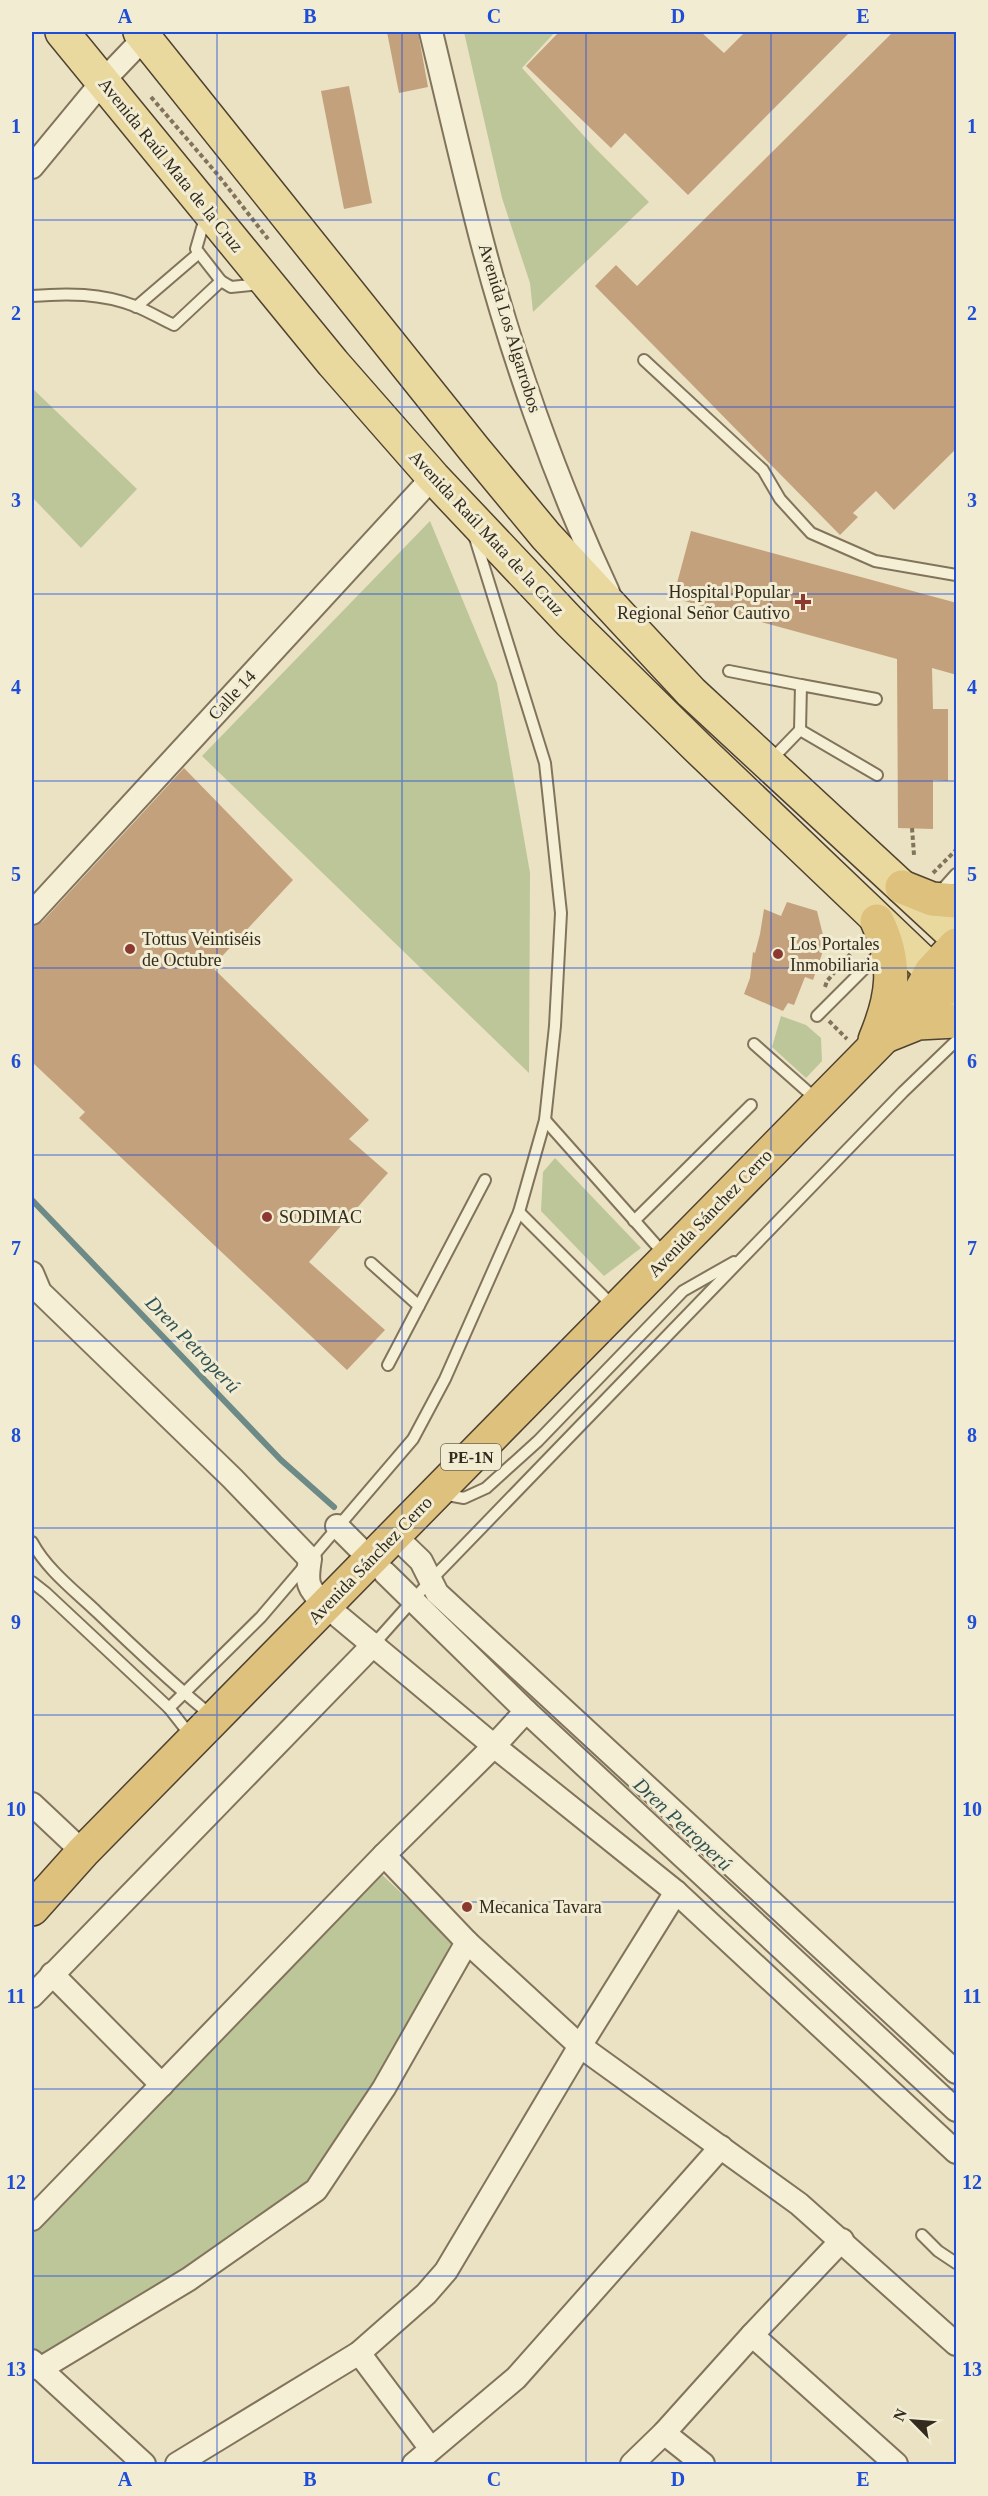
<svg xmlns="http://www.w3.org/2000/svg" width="988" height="2496" viewBox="0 0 988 2496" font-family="Georgia,serif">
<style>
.green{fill:#bdc699}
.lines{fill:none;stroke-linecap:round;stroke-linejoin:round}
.stream{stroke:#6d8a86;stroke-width:6}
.building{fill:#c4a17d}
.service-casing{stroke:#82745c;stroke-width:14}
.minor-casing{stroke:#82745c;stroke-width:26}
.primary-casing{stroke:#504230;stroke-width:36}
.trunk-casing{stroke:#504230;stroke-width:36}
.path{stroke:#82745c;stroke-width:4;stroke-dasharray:4.5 3;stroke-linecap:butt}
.service{stroke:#f5efd6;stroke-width:10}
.minor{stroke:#f5efd6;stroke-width:22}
.primary{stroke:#ead99e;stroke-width:33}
.trunk{stroke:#dec17c;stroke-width:33}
.grid{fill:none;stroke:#1d4ed8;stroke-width:1.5;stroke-opacity:0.55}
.poi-dot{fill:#8c3a31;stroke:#f2ecd2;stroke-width:2}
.labels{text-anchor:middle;stroke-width:6;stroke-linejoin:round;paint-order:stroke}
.shield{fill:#f2ecd2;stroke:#6c6554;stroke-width:1.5}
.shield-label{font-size:16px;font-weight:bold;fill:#332b1e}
.street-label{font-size:18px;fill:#332b1e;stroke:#f2ecd2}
.poi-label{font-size:18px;fill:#332b1e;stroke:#f2ecd2;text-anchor:start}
.water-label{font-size:20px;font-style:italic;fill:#2f5152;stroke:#f2ecd2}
.neatline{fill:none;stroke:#1d4ed8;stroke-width:2}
.grid-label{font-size:20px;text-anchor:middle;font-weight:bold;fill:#1d4ed8}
</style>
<rect width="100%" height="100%" fill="#eae2c3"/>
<g class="green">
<polygon points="464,32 555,32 522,68 594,147 649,202 533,312 530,283 502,198"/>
<polygon points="32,388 137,489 81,548 32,497"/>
<polygon points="430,521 497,683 530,873 529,1073 202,756"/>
<polygon points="781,1016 806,1025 821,1038 822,1061 806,1078 772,1047"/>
<polygon points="555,1158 641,1248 604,1276 541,1211 543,1172"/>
<polygon points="377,1870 452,1941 371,2102 289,2202 40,2359 32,2351 32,2233"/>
</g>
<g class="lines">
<polyline class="stream" points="32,1200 281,1460 334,1507"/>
</g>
<g class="building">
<polygon points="387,32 418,32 428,87 399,93"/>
<polygon points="559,32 701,32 724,53 745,32 850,32 688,195 625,133 611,148 526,66"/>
<polygon points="893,32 957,32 957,448 894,510 876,491 853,513 858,517 840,535 595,286 616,265 637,286"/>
<polygon points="349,86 372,203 344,209 321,91"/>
<polygon points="691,531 957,603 957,675 932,668 933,709 948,709 948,781 933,780 933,829 898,828 897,659 673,598"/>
<polygon points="184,768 293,880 212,967 369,1120 349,1139 388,1173 309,1262 385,1330 347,1370 79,1118 85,1112 32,1062 32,926 42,922"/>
<polygon points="787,902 817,911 824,939 822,954 813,980 805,977 794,1005 788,1003 783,1011 744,994 750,978 753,952 755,953 760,934 764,909 781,916"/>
</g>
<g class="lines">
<defs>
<g id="service">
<polyline points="205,218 196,249 221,281 231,287 260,284"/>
<path d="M32,296C67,293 101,293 135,306C148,311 161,319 174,325L221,281"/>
<polyline points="136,307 199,253"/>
<polyline points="644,360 763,470 780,499 811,533 875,561 956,575"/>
<polyline points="729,671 801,685"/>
<polyline points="800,730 801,685 876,699"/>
<polyline points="770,761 800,730 877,775"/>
<polyline points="939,893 956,874"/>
<polyline points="817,1016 883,950"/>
<polyline points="754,1044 816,1099"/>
<polyline points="545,1120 665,1255"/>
<polyline points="519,1212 614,1307"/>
<polyline points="634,1221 751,1105"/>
<polyline points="371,1263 419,1306"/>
<polyline points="388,1365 485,1180"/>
<polyline points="442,1494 464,1498 486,1488 538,1441 683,1291 734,1262"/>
<path d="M32,1542C47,1570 75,1591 98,1613C135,1648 172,1684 212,1716"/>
<polyline points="32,1582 46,1593 169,1708 191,1736"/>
<polyline points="374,1644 430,1581 903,1092 956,1041"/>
<polyline points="169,1708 261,1617 413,1439 445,1379 519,1212 545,1120 555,1026 561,913 545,763 475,538"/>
<polyline points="922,2235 938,2251 956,2263"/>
</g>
<g id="minor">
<path d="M431,32C447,98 462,164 479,230C510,351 555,479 608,592"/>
<polyline points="32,167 103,81 145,37"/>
<polyline points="32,913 433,477"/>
<path d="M32,1273L40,1292L232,1478L310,1559C306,1584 307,1587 325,1605L494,1746L676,1892L956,2152"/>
<polyline points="337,1526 358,1547"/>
<polyline points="394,1535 421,1561 437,1593 956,2072"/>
<polyline points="385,1573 526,1711 956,2110"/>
<polyline points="32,1804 83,1852"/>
<polyline points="384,1855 467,1942 580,2046 799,2204 956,2344"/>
<polyline points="52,1974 162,2085"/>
<polyline points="32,1996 374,1644"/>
<polyline points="32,2219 384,1855 494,1746 526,1711"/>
<polyline points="752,2335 896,2464"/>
<polyline points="359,2353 431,2449"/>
<polyline points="32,2361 144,2464"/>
<polyline points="40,2369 189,2279 316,2190 384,2088 467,1942"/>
<polyline points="664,2433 703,2464"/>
<polyline points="177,2464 359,2353 426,2294 446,2271 580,2046 676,1892"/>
<polyline points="414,2464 516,2378 721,2147"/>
<polyline points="632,2464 664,2433 752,2335 842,2240"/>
</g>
<g id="primary">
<polyline points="62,32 333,363 433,477 570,622 697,747 953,991"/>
<polyline points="140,32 474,449 546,536 691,692 956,937"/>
</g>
<g id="trunk">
<polyline points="902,887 932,899 956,901"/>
<polyline points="912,1007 949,987 956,979"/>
<polyline points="888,1035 918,1023 956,1021"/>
<path d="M875,1040C893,997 898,964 877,921"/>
<polyline points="32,1909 83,1852 882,1039 912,1007 931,972 956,945"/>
</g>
</defs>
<use href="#service" class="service-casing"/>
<use href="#minor" class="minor-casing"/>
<use href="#primary" class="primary-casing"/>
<use href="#trunk" class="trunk-casing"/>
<g class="path">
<polyline points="151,97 218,175 268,239"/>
<polyline points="912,828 914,855"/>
<polyline points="933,873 956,850"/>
<polyline points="825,987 827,981 859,944"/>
<polyline points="829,1021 847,1039"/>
</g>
<use href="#service" class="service"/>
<use href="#minor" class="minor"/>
<use href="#primary" class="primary"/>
<use href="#trunk" class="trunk"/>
</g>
<path class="grid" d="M217,32V2464M402,32V2464M586,32V2464M771,32V2464M32,220H956M32,407H956M32,594H956M32,781H956M32,968H956M32,1155H956M32,1341H956M32,1528H956M32,1715H956M32,1902H956M32,2089H956M32,2276H956"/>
<g class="poi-dot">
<path d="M800 593h6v6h6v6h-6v6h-6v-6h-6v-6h6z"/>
<circle cx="130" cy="949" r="6"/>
<circle cx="778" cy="954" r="6"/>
<circle cx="267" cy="1217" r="6"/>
<circle cx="467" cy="1907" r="6"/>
</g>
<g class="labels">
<rect class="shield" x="441" y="1444" width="60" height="26" rx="4.5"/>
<g class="shield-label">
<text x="471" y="1463">PE-1N</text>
</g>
<g class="street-label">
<text transform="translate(171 165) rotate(51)" y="6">Avenida Raúl Mata de la Cruz</text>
<text transform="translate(510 328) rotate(73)" y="6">Avenida Los Algarrobos</text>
<text transform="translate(487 533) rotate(47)" y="6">Avenida Raúl Mata de la Cruz</text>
<text transform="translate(232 695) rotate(-47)" y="6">Calle 14</text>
<text transform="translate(710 1213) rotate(-46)" y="6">Avenida Sánchez Cerro</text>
<text transform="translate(370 1560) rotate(-46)" y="6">Avenida Sánchez Cerro</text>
</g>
<g class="poi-label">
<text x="790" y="598" text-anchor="end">Hospital Popular<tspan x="790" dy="21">Regional Señor Cautivo</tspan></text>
<text x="142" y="945">Tottus Veintiséis<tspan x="142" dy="21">de Octubre</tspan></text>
<text x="790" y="950">Los Portales<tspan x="790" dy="21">Inmobiliaria</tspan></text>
<text x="279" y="1223">SODIMAC</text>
<text x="479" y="1913">Mecanica Tavara</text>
</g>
<g class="water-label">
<text transform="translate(193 1344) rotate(46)" y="7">Dren Petroperú</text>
<text transform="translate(683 1824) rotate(43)" y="7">Dren Petroperú</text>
</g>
</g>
<rect width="988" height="2496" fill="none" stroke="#f2ecd2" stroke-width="66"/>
<g transform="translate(913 2421) rotate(295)" stroke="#f2ecd2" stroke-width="4.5" paint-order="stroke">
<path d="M0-4.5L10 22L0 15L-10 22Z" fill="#332b1e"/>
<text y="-9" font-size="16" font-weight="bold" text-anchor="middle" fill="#332b1e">N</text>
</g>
<rect x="33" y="33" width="922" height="2430" class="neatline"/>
<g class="grid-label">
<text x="125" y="23">A</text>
<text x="310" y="23">B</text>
<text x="494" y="23">C</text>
<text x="678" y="23">D</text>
<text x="863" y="23">E</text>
<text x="16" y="133">1</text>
<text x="972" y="133">1</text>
<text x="16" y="320">2</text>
<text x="972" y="320">2</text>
<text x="16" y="507">3</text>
<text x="972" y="507">3</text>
<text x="16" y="694">4</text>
<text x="972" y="694">4</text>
<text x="16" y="881">5</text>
<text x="972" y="881">5</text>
<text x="16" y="1068">6</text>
<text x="972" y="1068">6</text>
<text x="16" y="1255">7</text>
<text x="972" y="1255">7</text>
<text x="16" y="1442">8</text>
<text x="972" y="1442">8</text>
<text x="16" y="1629">9</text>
<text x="972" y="1629">9</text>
<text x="16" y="1816">10</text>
<text x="972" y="1816">10</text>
<text x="16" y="2003">11</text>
<text x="972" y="2003">11</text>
<text x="16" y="2189">12</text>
<text x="972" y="2189">12</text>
<text x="16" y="2376">13</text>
<text x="972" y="2376">13</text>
<text x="125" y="2486">A</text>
<text x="310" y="2486">B</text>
<text x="494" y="2486">C</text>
<text x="678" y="2486">D</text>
<text x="863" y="2486">E</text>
</g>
</svg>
